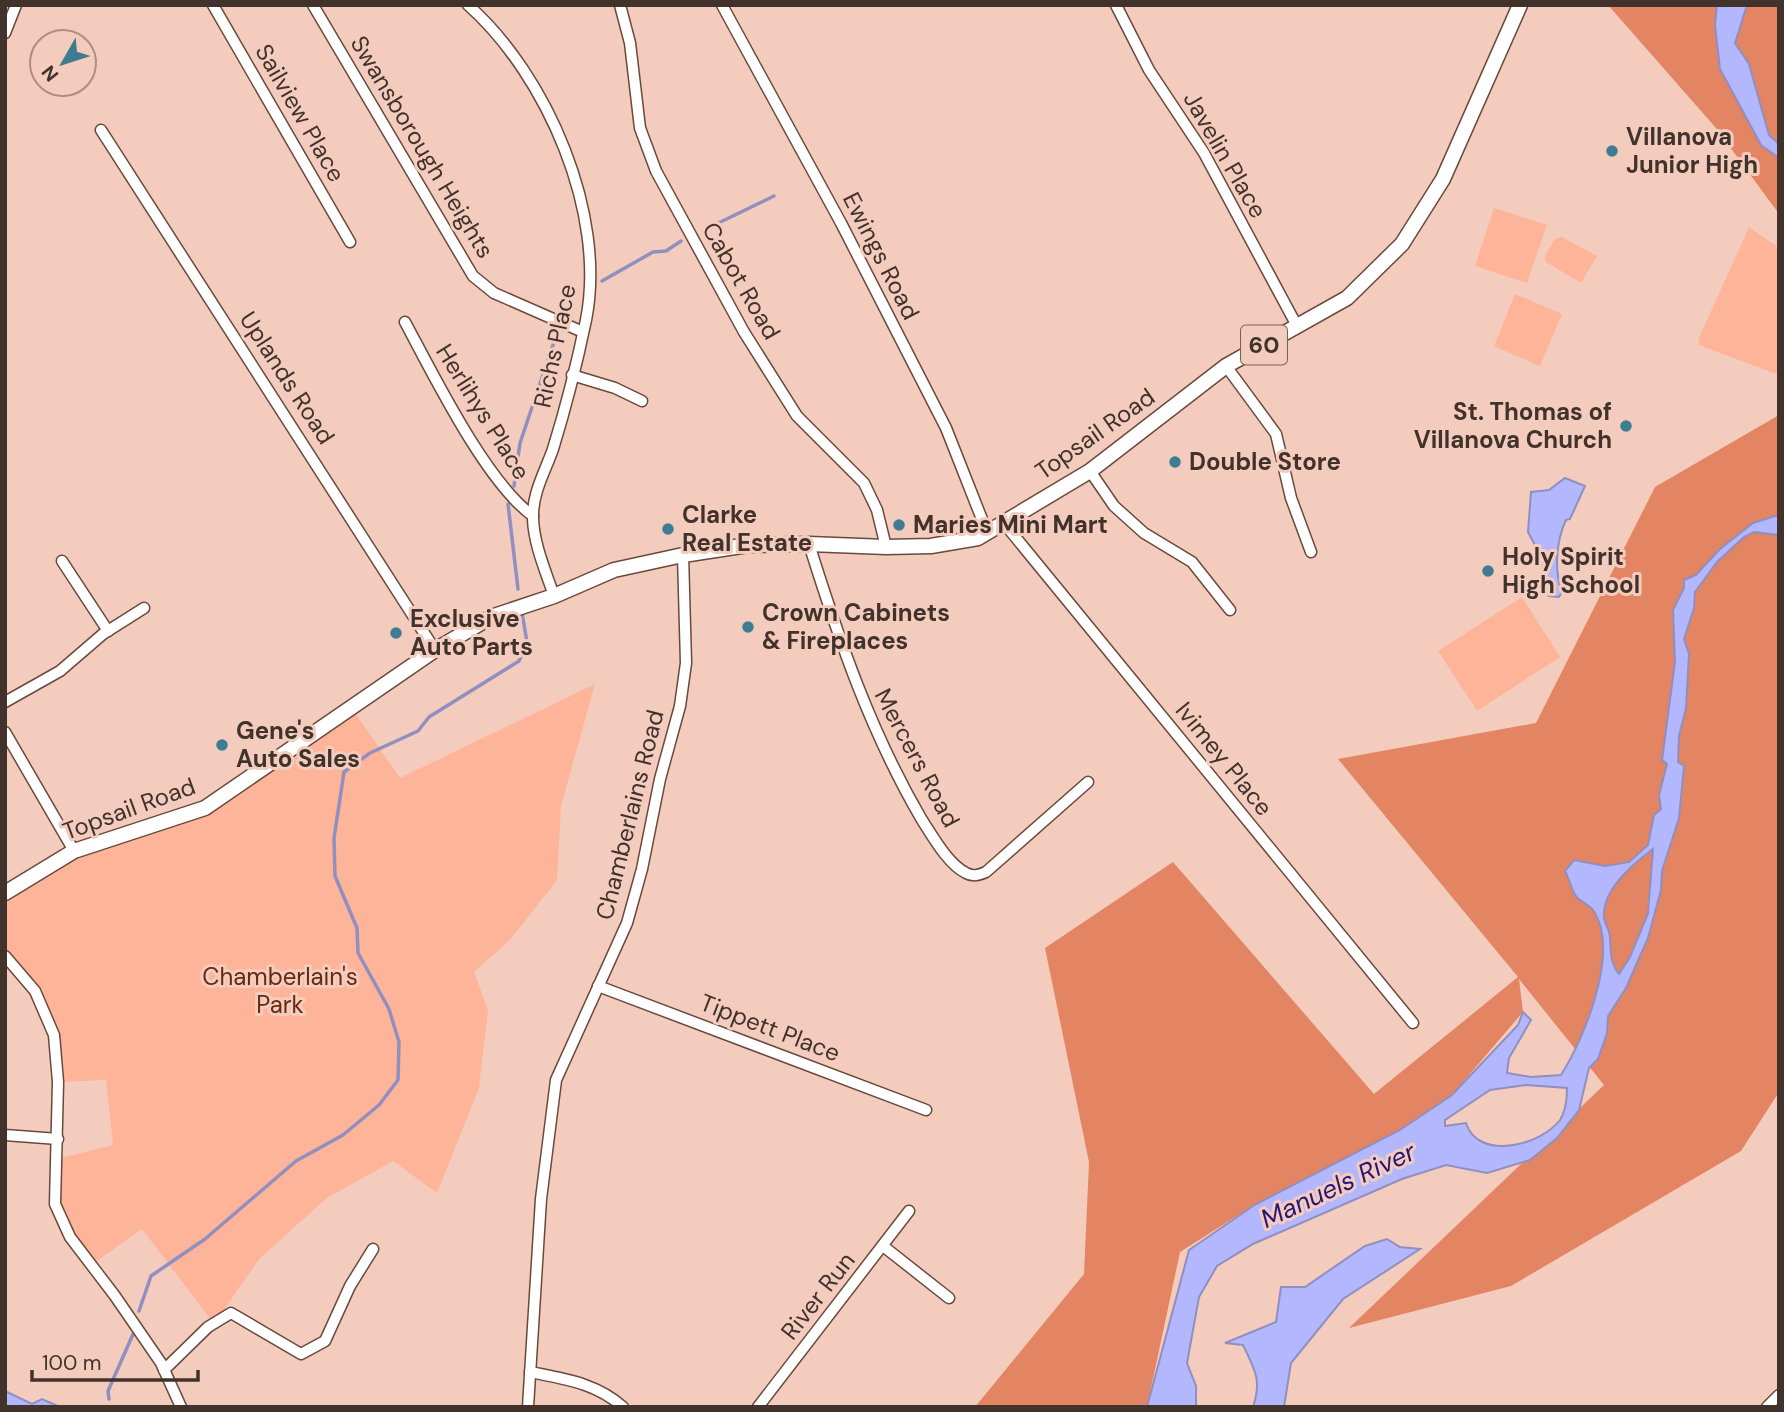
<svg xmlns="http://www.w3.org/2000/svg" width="1784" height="1412" viewBox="0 0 1784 1412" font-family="'DM Sans',sans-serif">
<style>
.green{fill:#feb499}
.forest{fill:#e38462}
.water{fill:#b2b7fe;stroke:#908fbf;stroke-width:2;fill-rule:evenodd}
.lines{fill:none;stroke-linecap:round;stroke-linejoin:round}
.stream{stroke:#908fbf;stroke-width:3.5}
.minor-casing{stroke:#6a493c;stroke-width:13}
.major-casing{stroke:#6a493c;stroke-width:17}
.minor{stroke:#fff;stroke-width:10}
.major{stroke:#fff;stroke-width:14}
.poi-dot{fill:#3e7d91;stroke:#f4ccbd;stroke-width:2.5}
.labels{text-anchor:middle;stroke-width:6;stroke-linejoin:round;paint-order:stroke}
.shield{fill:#f4ccbd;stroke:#776058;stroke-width:2}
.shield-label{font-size:23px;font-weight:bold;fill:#41322c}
.street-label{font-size:24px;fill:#41322c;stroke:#f4ccbd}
.poi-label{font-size:24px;font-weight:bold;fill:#41322c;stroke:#f4ccbd;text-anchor:start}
.park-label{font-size:24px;fill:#662912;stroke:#f4ccbd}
.water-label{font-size:26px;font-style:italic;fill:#29167b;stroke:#f4ccbd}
</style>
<rect width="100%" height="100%" fill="#f4ccbd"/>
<g class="green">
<polygon points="1494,208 1547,225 1527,283 1475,266"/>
<polygon points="1749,227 1779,248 1779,375 1699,345 1698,340"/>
<polygon points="1562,237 1597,256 1581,283 1546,262 1545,256 1555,239"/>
<polygon points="1515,294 1562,314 1540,366 1494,346"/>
<polygon points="1522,597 1560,657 1477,711 1438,651"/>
<path d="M595,684L561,806L557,880L510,940L474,972L488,1010L479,1088L437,1193L393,1161L327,1198L260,1258L214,1324L142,1229L91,1265L55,1204L57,1159L113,1145L106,1080L58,1082C52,1021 45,1003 5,956V893L74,851L205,808L351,707L400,778Z"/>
</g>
<g class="forest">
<polygon points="1608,5 1779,5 1779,214 1716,128"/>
<polygon points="1779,415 1779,1092 1741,1151 1511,1286 1349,1328 1604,1085 1519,979 1523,1012 1452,1095 1400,1130 1256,1204 1180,1252 1147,1407 975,1407 1084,1274 1089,1162 1045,948 1173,862 1374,1094 1518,977 1338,759 1536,723 1655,487"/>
</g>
<g class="water">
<polygon points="1717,5 1747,5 1735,43 1749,64 1769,135 1779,144 1779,158 1761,145 1720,69 1715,25"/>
<path d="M1565,478L1585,486L1570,519L1566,520C1556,541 1554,571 1562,592L1559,597L1549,596L1539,584L1544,562L1528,532L1531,492L1549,490Z"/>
<path d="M1775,516H1779V535L1754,532L1744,537L1717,562L1695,592L1694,608L1684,639L1689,654L1686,708L1679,736L1678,762L1684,766L1679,818L1662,871L1661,890L1648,938L1626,988L1608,1016L1607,1033L1598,1059L1589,1068L1579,1110L1557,1138L1530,1160L1487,1173L1446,1165L1402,1179L1253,1244L1217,1266L1199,1297L1187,1363L1196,1386V1407H1147L1189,1250L1256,1204L1400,1130L1452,1095L1518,1025L1523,1012L1531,1020L1509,1058L1507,1073L1531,1077L1561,1075C1584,1039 1621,950 1593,910C1589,904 1580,902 1576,896C1571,889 1569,878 1565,871L1574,860L1605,866L1629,862L1648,845L1654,815L1661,809L1659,795L1667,764L1662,760L1675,662L1673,610L1684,588V580L1696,575L1720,549L1753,523ZM1653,849L1648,913L1630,957L1619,974C1610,963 1611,952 1610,938C1610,930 1605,925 1604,918C1601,890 1634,863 1653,849ZM1526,1085L1567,1088C1567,1099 1566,1111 1560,1120C1540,1146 1478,1161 1466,1123L1445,1126V1120L1490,1090Z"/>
<path d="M1387,1239L1400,1247L1420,1249L1343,1299L1291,1363L1284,1407H1253C1262,1380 1255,1370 1243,1345L1225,1343L1276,1322L1281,1287H1305L1365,1246Z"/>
<polygon points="5,1391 32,1404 42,1399 60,1407 5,1407"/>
</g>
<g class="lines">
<g class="stream">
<polyline points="704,230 774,196"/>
<polyline points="602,281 653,252 666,251 681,241"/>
<polyline points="514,486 520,443 555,339"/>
<polyline points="508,504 518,589"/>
<polyline points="139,1311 151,1276 205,1239 296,1161 343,1135 379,1105 398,1080 399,1042 389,1009 358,953 357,928 335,876 334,838 344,772 370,753 418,731 429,717 519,661 527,642 522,613"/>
<polyline points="109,1399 108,1391 134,1332"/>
</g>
<defs>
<g id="minor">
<polyline points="213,5 350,242"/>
<polyline points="313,5 473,276 494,293 583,332"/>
<path d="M468,5C547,75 607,214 586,320C577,363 566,407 553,449C545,472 532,493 533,519C534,545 546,572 554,596"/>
<polyline points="620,5 630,43 640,128 656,171 744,332 797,416 864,483 877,510 886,547"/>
<polyline points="722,5 841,223 946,428 987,532"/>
<polyline points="1116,5 1149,70 1204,153 1297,326"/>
<polyline points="5,33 16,5"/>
<polyline points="101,130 435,650"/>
<path d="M405,322C434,376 486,482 533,516"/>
<polyline points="1226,366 1276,434 1291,498 1311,552"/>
<polyline points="572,375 615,388 642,401"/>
<polyline points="1090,471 1114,506 1144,533 1192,562 1230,610"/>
<polyline points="1003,522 1413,1023"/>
<path d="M809,544C839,640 871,733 922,820C933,837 948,864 966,873C973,877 979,875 986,872L1088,782"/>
<polyline points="62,561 108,631"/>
<polyline points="5,702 60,671 103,634 144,608"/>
<polyline points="5,732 74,851"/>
<polyline points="5,956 35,991 54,1035 58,1082 55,1204 70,1237 115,1296 161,1363 181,1407"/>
<polyline points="598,986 926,1110"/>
<polyline points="5,1135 58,1139"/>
<polyline points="883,1246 949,1298"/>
<polyline points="164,1370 208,1327 231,1313 301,1354 325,1341 350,1286 373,1249"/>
<path d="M530,1372C565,1379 596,1383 623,1407"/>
<polyline points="528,1407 541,1199 556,1080 627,923 642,869 660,779 680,706 686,663 683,555"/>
<polyline points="758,1407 909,1211"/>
<polyline points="1767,1407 1779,1395"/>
</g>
<polyline id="major" points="5,893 74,851 205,808 435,650 491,617 554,596 614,570 683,555 748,545 809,544 886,547 931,546 978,538 1090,471 1226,366 1347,298 1402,244 1443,179 1520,5"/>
</defs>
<use href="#minor" class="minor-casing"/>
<use href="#major" class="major-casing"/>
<use href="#minor" class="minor"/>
<use href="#major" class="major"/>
</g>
<g class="poi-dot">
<circle cx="1612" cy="151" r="7"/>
<circle cx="1626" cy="426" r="7"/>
<circle cx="1175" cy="462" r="7"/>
<circle cx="899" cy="525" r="7"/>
<circle cx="668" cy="529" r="7"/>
<circle cx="1488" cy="571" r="7"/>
<circle cx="748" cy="627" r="7"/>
<circle cx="396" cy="633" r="7"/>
<circle cx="222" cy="745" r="7"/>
</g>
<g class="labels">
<rect class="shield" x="1241" y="325.5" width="46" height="39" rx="5"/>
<g class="shield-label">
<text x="1264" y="353">60</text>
</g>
<g class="street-label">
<text transform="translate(300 113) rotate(60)" y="8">Sailview Place</text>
<text transform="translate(422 147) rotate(59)" y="8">Swansborough Heights</text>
<text transform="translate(1225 155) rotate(60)" y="8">Javelin Place</text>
<text transform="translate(881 256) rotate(63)" y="8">Ewings Road</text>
<text transform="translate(741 281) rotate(60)" y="8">Cabot Road</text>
<text transform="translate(555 346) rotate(-78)" y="8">Richs Place</text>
<text transform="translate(287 378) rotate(57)" y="8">Uplands Road</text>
<text transform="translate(483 412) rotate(58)" y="8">Herlihys Place</text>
<text transform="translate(1095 434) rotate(-35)" y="8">Topsail Road</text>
<text transform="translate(917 758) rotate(62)" y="8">Mercers Road</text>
<text transform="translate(1224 759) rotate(51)" y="8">Ivimey Place</text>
<text transform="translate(129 809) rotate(-20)" y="8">Topsail Road</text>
<text transform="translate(630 815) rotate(-76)" y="8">Chamberlains Road</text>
<text transform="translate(770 1028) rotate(21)" y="8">Tippett Place</text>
<text transform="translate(818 1296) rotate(-52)" y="8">River Run</text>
</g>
<g class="poi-label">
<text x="1626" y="145">Villanova<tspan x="1626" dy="28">Junior High</tspan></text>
<text x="1612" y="420" text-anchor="end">St. Thomas of<tspan x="1612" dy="28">Villanova Church</tspan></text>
<text x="1189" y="470">Double Store</text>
<text x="682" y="523">Clarke<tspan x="682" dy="28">Real Estate</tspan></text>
<text x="913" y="533">Maries Mini Mart</text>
<text x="1502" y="565">Holy Spirit<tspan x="1502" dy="28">High School</tspan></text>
<text x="762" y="621">Crown Cabinets<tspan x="762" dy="28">&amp; Fireplaces</tspan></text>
<text x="410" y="627">Exclusive<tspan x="410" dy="28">Auto Parts</tspan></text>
<text x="236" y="739">Gene's<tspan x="236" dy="28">Auto Sales</tspan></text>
</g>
<g class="park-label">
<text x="280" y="985">Chamberlain's<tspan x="280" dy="28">Park</tspan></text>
</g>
<g class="water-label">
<text transform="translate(1338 1185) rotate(-25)" y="9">Manuels River</text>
</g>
</g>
<rect width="1784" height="1412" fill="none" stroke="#41322c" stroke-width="14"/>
<g transform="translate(63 63) rotate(231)"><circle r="33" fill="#f4ccbd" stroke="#ac8e83" stroke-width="2"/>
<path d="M0-5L12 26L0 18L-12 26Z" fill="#3e7d91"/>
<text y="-10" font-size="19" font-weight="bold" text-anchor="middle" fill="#41322c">N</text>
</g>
<path d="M32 1370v10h166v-10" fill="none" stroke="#41322c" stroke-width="3.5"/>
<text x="42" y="1370" font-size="21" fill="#41322c" stroke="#f4ccbd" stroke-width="5" paint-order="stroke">100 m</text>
</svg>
